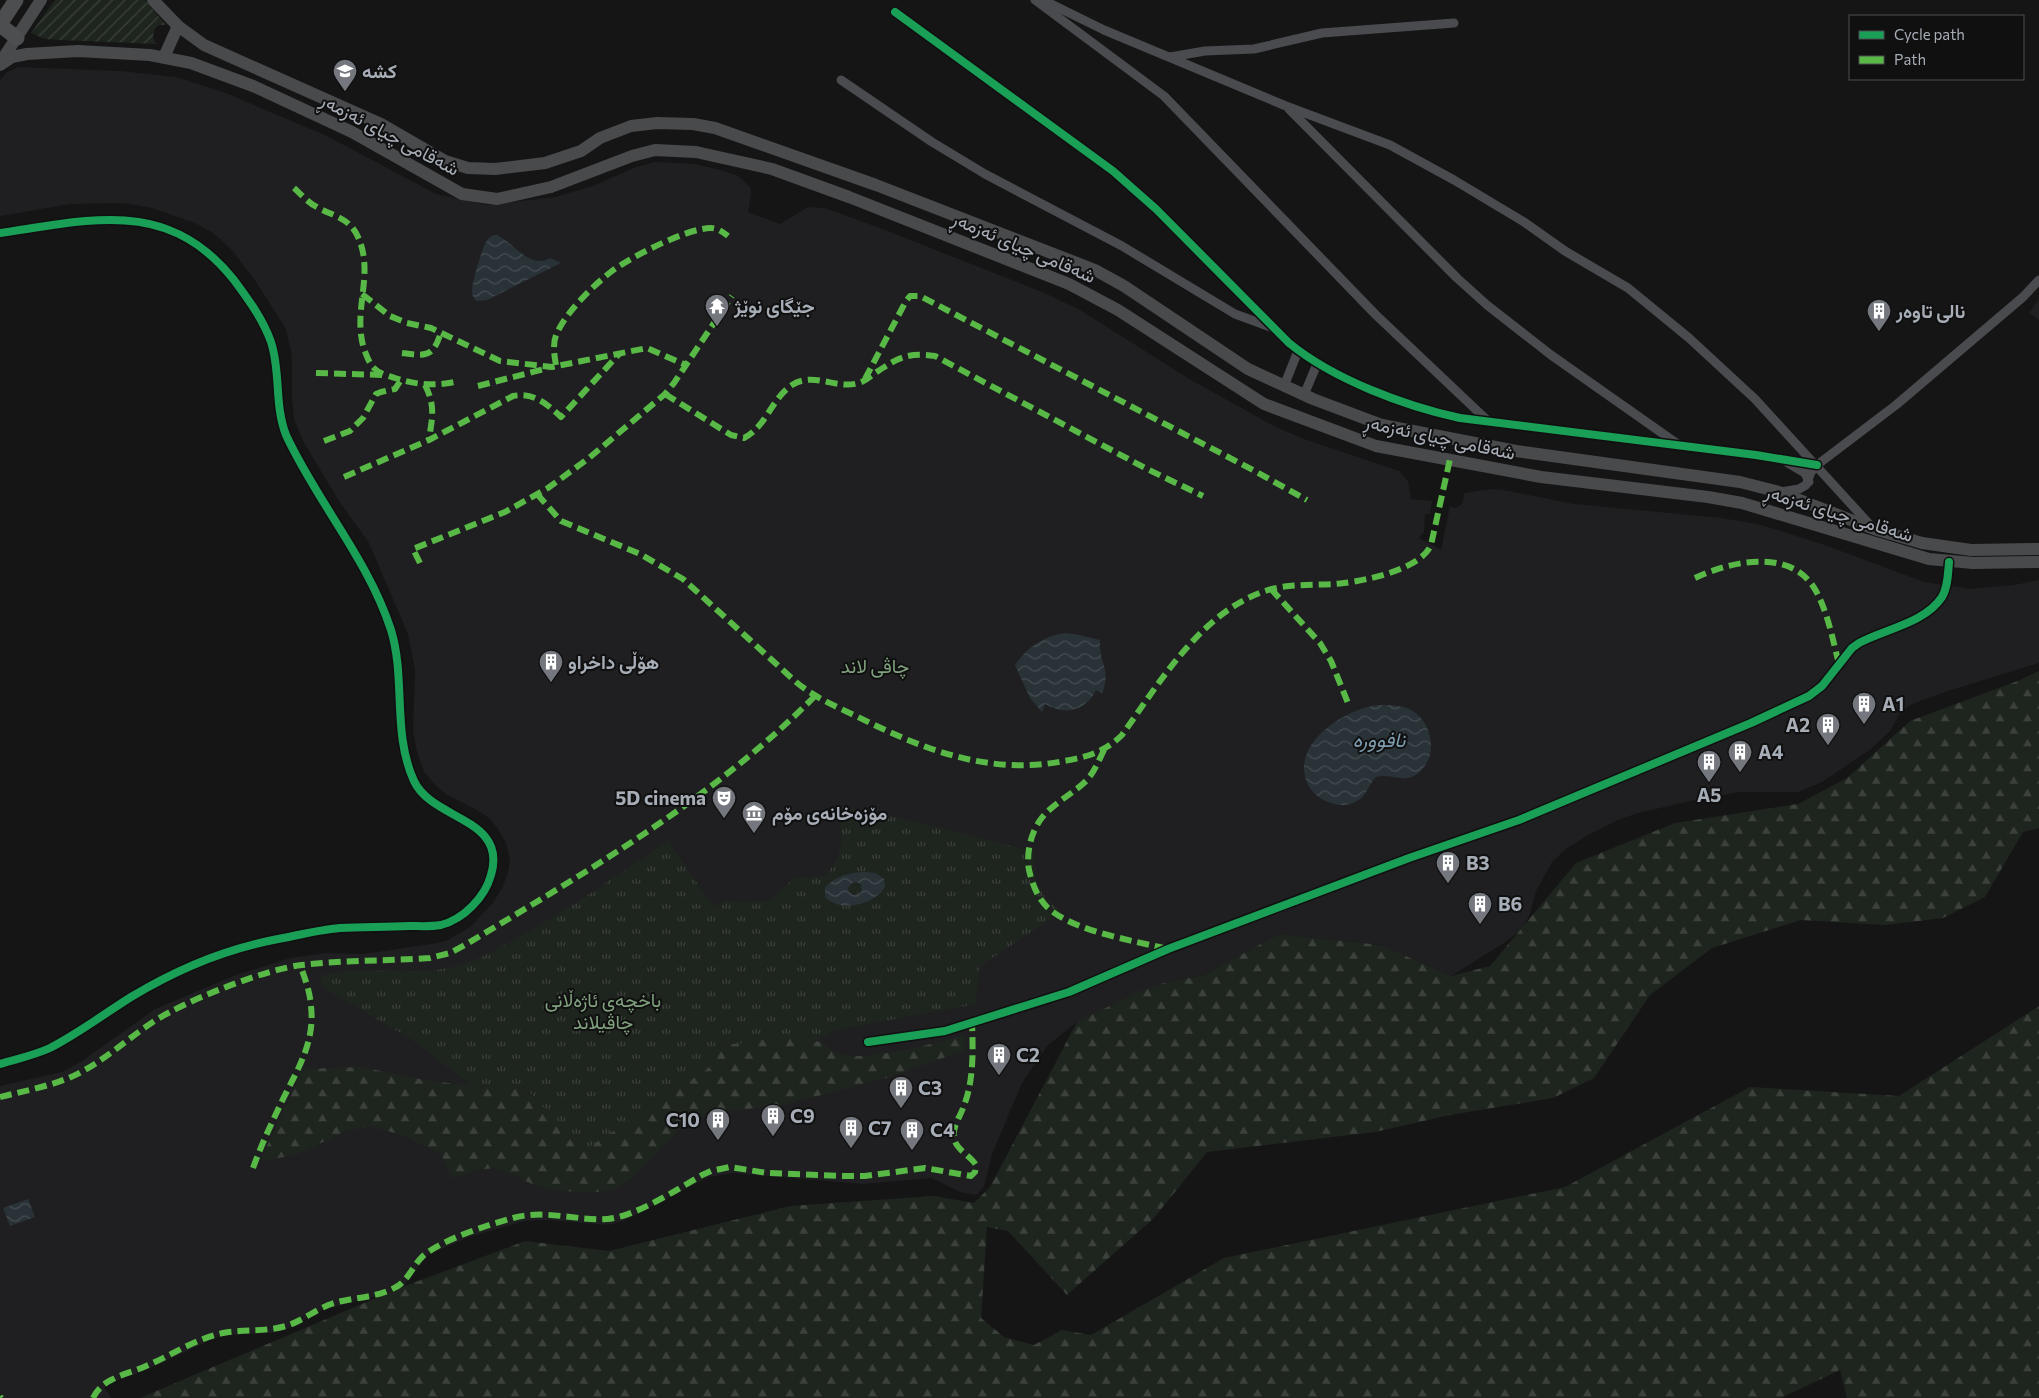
<svg xmlns="http://www.w3.org/2000/svg" width="2039" height="1398" viewBox="0 0 2039 1398" font-family="Commissioner,Vazirmatn,sans-serif">
<style>
.built{fill:#1f1f21}
.forest{fill:url(#forest-firs)}
.park{fill:url(#park-tufts)}
.garden{fill:url(#garden-furrows)}
.water{fill:url(#water-waves);fill-rule:evenodd}
.lines{fill:none;stroke-linecap:round;stroke-linejoin:round}
.street{stroke:#4a4b4e;stroke-width:9}
.secondary{stroke:#494a4c;stroke-width:12}
.highway{stroke:#4c4e50;stroke-width:15}
.quiet{stroke:#58b947;stroke-width:6;stroke-dasharray:12 6;stroke-linecap:butt}
.cycleway-casing{stroke:#101011;stroke-width:11}
.cycleway{stroke:#1a9f57;stroke-width:8}
.labels{text-anchor:middle;stroke-width:4;stroke-linejoin:round;paint-order:stroke}
.poi-label{font-size:19px;font-weight:bold;fill:#a7adb6;stroke:#101011;text-anchor:start}
.street-label{font-size:19px;fill:#a7adb6;stroke:#101011}
.park-label{font-size:19px;fill:#80a17e;stroke:#101011}
.water-label{font-size:20px;font-style:italic;fill:#7f9eb0;stroke:#101011}
</style>
<defs>
<pattern id="forest-firs" width="22" height="20" patternUnits="userSpaceOnUse" patternTransform="scale(1.25)"><rect width="22" height="20" fill="#1e241e"/><path d="M5 1l3.5 6h-7zM16 11l3.5 6h-7z" fill="#3c413c"/></pattern>
<pattern id="park-tufts" width="24" height="20" patternUnits="userSpaceOnUse" patternTransform="scale(1.25)"><rect width="24" height="20" fill="#1e241e"/><path d="M3 7l-1-3M5 7V3M7 7l1-3M15 17l-1-3M17 17v-4M19 17l1-3" fill="none" stroke="#3c413c"/></pattern>
<pattern id="garden-furrows" width="10" height="10" patternUnits="userSpaceOnUse" patternTransform="scale(1.25)"><rect width="10" height="10" fill="#1e241e"/><path d="M-1 1l2-2M0 10L10 0M9 11l2-2" fill="none" stroke="#3c413c"/></pattern>
<pattern id="water-waves" width="16" height="10" patternUnits="userSpaceOnUse" patternTransform="scale(1.25)"><rect width="16" height="10" fill="#293237"/><path d="M0 5q4-4 8 0t8 0" fill="none" stroke="#454d52"/></pattern>
</defs>
<rect width="100%" height="100%" fill="#151516"/>
<g class="built">
<polygon points="18,67 120,71 176,77 226,93 327,136 436,194 487,205 555,197 593,186 636,167 655,162 695,164 724,171 738,176 750,187 751,194 748,212 780,224 808,207 825,208 888,231 1047,294 1080,310 1191,380 1274,426 1304,439 1399,471 1408,481 1411,499 1432,501 1430,514 1425,514 1424,532 1419,538 1441,550 1450,506 1456,508 1463,503 1464,493 1493,489 1509,491 1574,504 1721,518 1758,524 1822,544 1924,582 1970,589 2014,585 2039,580 2039,663 1945,692 1912,704 1901,712 1890,731 1871,749 1822,782 1798,792 1739,792 1695,800 1638,813 1618,820 1588,835 1566,849 1552,862 1536,891 1530,914 1522,929 1507,941 1451,976 1381,945 1279,934 1204,975 1163,983 1077,1022 1047,1046 1022,1083 992,1154 984,1186 978,1194 974,1195 960,1192 932,1178 863,1184 733,1173 709,1177 623,1221 608,1225 547,1220 525,1221 469,1237 428,1255 405,1284 389,1293 326,1309 315,1313 295,1326 272,1333 239,1334 217,1337 146,1370 113,1382 104,1388 112,1398 0,1398 0,1086 62,1072 82,1061 155,1009 236,975 265,966 290,958 326,953 364,954 437,943 448,940 470,927 493,903 503,886 508,872 510,859 506,843 498,829 491,820 482,813 446,794 437,787 424,772 417,752 413,731 415,670 408,634 369,543 339,501 303,441 294,419 292,399 292,356 286,329 256,282 232,250 212,232 195,223 152,208 136,205 121,203 70,204 0,216 0,80 7,72"/>
<polygon points="2039,299 2039,320 2029,313"/>
</g>
<g class="forest">
<polygon points="2039,671 2039,828 2023,832 1985,897 1943,918 1886,925 1801,920 1712,948 1650,995 1594,1078 1553,1098 1450,1115 1375,1132 1207,1152 1154,1218 1067,1295 1008,1231 987,1227 981,1318 1004,1337 1034,1345 1062,1330 1091,1335 1224,1258 1565,1187 1750,1087 1899,1096 2039,1006 2039,1398 1847,1398 1840,1370 1781,1398 140,1398 397,1289 525,1241 609,1251 790,1206 934,1196 974,1203 990,1187 1077,1022 1138,992 1163,983 1204,975 1279,934 1381,945 1451,976 1490,966 1576,863 1675,823 1798,804 1847,778 1910,721 2020,680"/>
<path d="M798,1032L814,1041L823,1042C829,1050 836,1053 845,1055C873,1060 936,1043 964,1035L965,1050L890,1077L802,1100L777,1106L709,1113L680,1129L634,1177L612,1190L588,1193L553,1190L532,1184L504,1171L494,1168L478,1170L452,1178L441,1154L402,1135L370,1126L346,1131L296,1155L260,1161L303,1069L361,1067L430,1081L458,1084L517,1081L556,1120L711,1066L702,1052C733,1042 766,1038 798,1032Z"/>
</g>
<path class="park" d="M838,806L923,823L1034,852C1034,882 1037,892 1061,912L979,967L976,1004L836,1030L814,1041L798,1033L743,1043L725,1045L703,1052L712,1066L583,1151L524,1086L471,1085L411,1039L327,990L321,984L320,979L323,975C364,965 407,976 448,968C476,962 500,948 524,934C574,906 620,873 668,841L713,906L725,901L763,902L774,897L794,878L824,876C846,855 842,834 838,806Z"/>
<path class="garden" d="M55,0H145L166,25H159C152,30 152,37 156,44L59,40L45,39L31,33Z"/>
<g class="water">
<path d="M497,235C514,243 530,270 550,258L561,263L487,300L477,301C474,298 472,296 472,291C472,282 483,243 489,238C492,235 494,235 497,235Z"/>
<path d="M1065,633L1079,635L1100,640C1098,660 1112,671 1102,693L1096,690C1086,711 1065,716 1045,704L1042,712L1030,698L1015,665C1027,647 1044,636 1065,633Z"/>
<path d="M1380,705C1390,705 1402,705 1411,710C1435,723 1439,762 1414,776C1402,782 1389,773 1376,777C1368,785 1367,796 1357,801C1350,806 1340,806 1331,803C1321,800 1313,794 1308,785C1288,744 1347,707 1380,705Z"/>
<path d="M866,872L876,873L884,879L885,887C874,905 840,913 825,897V888C834,876 851,872 866,872ZM856,882L861,884L862,891L859,894L853,895L849,892L848,888L852,883Z"/>
<polygon points="28,1199 35,1217 10,1226 3,1208"/>
</g>
<g class="lines">
<g class="street">
<polyline points="1035,0 1164,96 1376,315 1489,422"/>
<polyline points="1043,0 1104,30 1286,106 1390,145 1454,180 1524,222 1565,251 1628,288 1689,338 1755,399 1871,526"/>
<path d="M895,12L1113,171L1156,209L1289,343C1333,379 1404,406 1460,418L1756,455L1817,465"/>
<polyline points="1170,57 1205,51 1254,49 1322,33 1454,23"/>
<polyline points="841,80 932,142 985,174 1122,246 1235,314 1273,328"/>
<polyline points="1289,109 1457,278 1487,305 1551,355 1679,445"/>
<path d="M0,233C91,220 168,197 234,280C248,299 263,319 271,342C281,372 274,404 286,435C317,502 368,559 391,630C406,679 392,733 414,781C432,820 508,818 491,875C485,897 464,919 441,925C430,927 419,926 409,926C386,927 363,927 340,928C317,930 295,936 273,940C223,950 174,971 131,997C104,1014 79,1033 50,1048C35,1055 17,1059 0,1064"/>
<polyline points="1284,386 1298,351"/>
<polyline points="1304,395 1317,364"/>
<polyline points="1788,463 1805,473 1809,482"/>
<polyline points="1781,492 1799,489 1806,485 1811,472 1817,465 1896,405 2023,297 2039,280"/>
<path d="M868,1042L945,1031L1069,992L1168,949L1409,858L1519,820L1751,723L1809,696L1822,686L1852,648L1859,643C1885,629 1925,623 1942,597C1948,587 1948,573 1949,562"/>
</g>
<g class="secondary">
<polyline points="153,0 178,26 204,45 381,124 445,161 468,168 495,169 545,163 581,151 600,138 631,126 657,123 693,124 715,128 876,185 1095,270 1124,286 1248,369 1313,399 1382,425 1516,451 1740,482 1779,492 1874,529 1922,543 1971,550 2039,549"/>
<polyline points="164,57 178,26"/>
<polyline points="0,63 41,0"/>
<polyline points="0,65 12,57 27,54 78,51 150,55 191,63 253,86 352,132 462,194 497,199 551,187 632,156 655,150 696,152 772,169 849,197 1069,284 1118,310 1264,404 1376,446 1541,477 1708,497 1742,503 1929,559 1973,563 2039,562"/>
</g>
<g class="highway">
<polyline points="0,24 16,0"/>
<polyline points="0,25 17,38"/>
</g>
<g class="quiet">
<path d="M294,188C301,194 308,203 317,207C334,217 349,217 358,237C375,274 352,310 364,349C367,356 369,364 375,369C380,374 389,376 395,378C416,385 434,386 455,382"/>
<polyline points="362,294 390,316 407,323 431,328 500,361 552,367 647,348 686,365"/>
<path d="M402,353C426,356 433,358 441,332"/>
<path d="M556,365C554,354 552,341 558,331C568,310 594,285 612,271C631,257 687,228 711,228C717,228 723,232 728,236"/>
<polyline points="316,373 383,375"/>
<polyline points="865,379 906,301 910,296 920,296 1253,470 1307,500"/>
<path d="M425,385C436,407 432,417 429,440"/>
<polyline points="478,386 548,368"/>
<path d="M665,394L731,435L744,438C767,426 771,399 792,385C814,371 836,390 859,383C865,381 870,377 875,373C898,358 907,352 935,356L1147,469L1203,496"/>
<polyline points="324,441 350,431 363,418 376,394 381,392 395,389 401,380"/>
<path d="M344,477L429,440L513,396C534,392 547,404 561,417L620,353"/>
<path d="M537,494L561,521L640,554L683,579L796,682C814,697 835,706 856,716C922,749 989,776 1064,761C1087,757 1105,752 1122,735C1160,682 1204,607 1272,589C1295,583 1320,586 1344,583C1368,580 1421,569 1431,545L1450,459"/>
<polyline points="420,563 413,549 505,512 548,488 589,458 665,394 674,383 732,296"/>
<path d="M1695,578C1731,561 1792,547 1816,591C1828,613 1833,641 1839,664"/>
<polyline points="1271,589 1320,643 1331,661 1348,703"/>
<path d="M1104,750C1099,760 1095,771 1087,780C1073,794 1053,803 1041,819C1031,832 1026,853 1029,870C1032,883 1037,897 1047,907C1072,931 1135,941 1168,949"/>
<path d="M0,1097C28,1090 58,1085 83,1071C114,1054 139,1028 170,1012C202,995 267,969 302,965C344,960 388,961 430,958L450,953L465,945C588,871 714,798 815,696"/>
<path d="M253,1168C262,1143 273,1120 284,1097C299,1067 315,1041 311,1006C310,992 305,978 300,965"/>
<polyline points="0,1396 1,1398"/>
<path d="M93,1398C97,1390 103,1384 111,1380C122,1374 135,1371 146,1366C172,1355 195,1339 223,1333C244,1329 265,1332 286,1326C303,1321 317,1308 334,1303C354,1297 377,1298 396,1287C408,1281 413,1265 423,1256C443,1239 488,1225 513,1218C545,1209 576,1221 607,1219C635,1217 678,1189 702,1175L711,1171L730,1167L767,1173L845,1176H865L925,1168L971,1176L975,1172L976,1165C970,1155 956,1150 954,1138C952,1127 960,1117 963,1108C974,1082 973,1051 972,1023"/>
</g>
<defs>
<g id="cycleway">
<path d="M895,12L1113,171L1156,209L1289,343C1333,379 1404,406 1460,418L1756,455L1817,465"/>
<path d="M0,233C91,220 168,197 234,280C248,299 263,319 271,342C281,372 274,404 286,435C317,502 368,559 391,630C406,679 392,733 414,781C432,820 508,818 491,875C485,897 464,919 441,925C430,927 419,926 409,926C386,927 363,927 340,928C317,930 295,936 273,940C223,950 174,971 131,997C104,1014 79,1033 50,1048C35,1055 17,1059 0,1064"/>
<path d="M868,1042L945,1031L1069,992L1168,949L1409,858L1519,820L1751,723L1809,696L1822,686L1852,648L1859,643C1885,629 1925,623 1942,597C1948,587 1948,573 1949,562"/>
</g>
</defs>
<use href="#cycleway" class="cycleway-casing"/>
<use href="#cycleway" class="cycleway"/>
</g>
<defs>
<symbol id="school-pin" viewBox="-11 -11 22 30"><path d="M0 17L-7.5 6A9.5 9.5 0 1 1 7.5 6Z" fill="#74787e" stroke="#101011"/><path d="M0-5L7-2L0 1L-7-2ZM-4 1L0 2.5L4 1V4Q0 6-4 4Z" fill="#fff"/></symbol>
<symbol id="temple-pin" viewBox="-11 -11 22 30"><path d="M0 17L-7.5 6A9.5 9.5 0 1 1 7.5 6Z" fill="#74787e" stroke="#101011"/><path d="M0-6L5-2H3V0L6.5 2.5H4V6H1.5V3h-3V6H-4V2.5H-6.5L-3 0V-2H-5Z" fill="#fff"/></symbol>
<symbol id="building-pin" viewBox="-11 -11 22 30"><path d="M0 17L-7.5 6A9.5 9.5 0 1 1 7.5 6Z" fill="#74787e" stroke="#101011"/><path d="M-4-6H4V6H1V3H-1V6H-4ZM-2.5-4.3h1.7v1.8h-1.7ZM.8-4.3h1.7v1.8H.8ZM-2.5-1h1.7V.8h-1.7ZM.8-1h1.7V.8H.8Z" fill="#fff"/></symbol>
<symbol id="theatre-pin" viewBox="-11 -11 22 30"><path d="M0 17L-7.5 6A9.5 9.5 0 1 1 7.5 6Z" fill="#74787e" stroke="#101011"/><path d="M-5-5.5Q0-4 5-5.5V0Q5 5 0 6Q-5 5-5 0ZM-3.3-2.5H-1v1.5H-3.3ZM1-2.5H3.3v1.5H1ZM-2.8 1Q0 5.5 2.8 1Z" fill="#fff"/></symbol>
<symbol id="museum-pin" viewBox="-11 -11 22 30"><path d="M0 17L-7.5 6A9.5 9.5 0 1 1 7.5 6Z" fill="#74787e" stroke="#101011"/><path d="M0-6L6-3V-2H-6V-3ZM-5-1h2V3h-2ZM-1-1h2V3h-2ZM3-1h2V3H3ZM-6 4H6V6H-6Z" fill="#fff"/></symbol>
</defs>
<g fill-rule="evenodd">
<use href="#school-pin" x="331" y="57" width="28" height="38"/>
<use href="#temple-pin" x="703" y="292" width="28" height="38"/>
<use href="#building-pin" x="1865" y="297" width="28" height="38"/>
<use href="#building-pin" x="537" y="648" width="28" height="38"/>
<use href="#building-pin" x="1850" y="690" width="28" height="38"/>
<use href="#building-pin" x="1814" y="711" width="28" height="38"/>
<use href="#building-pin" x="1726" y="738" width="28" height="38"/>
<use href="#building-pin" x="1695" y="748" width="28" height="38"/>
<use href="#theatre-pin" x="710" y="784" width="28" height="38"/>
<use href="#museum-pin" x="740" y="799" width="28" height="38"/>
<use href="#building-pin" x="1434" y="849" width="28" height="38"/>
<use href="#building-pin" x="1466" y="890" width="28" height="38"/>
<use href="#building-pin" x="985" y="1041" width="28" height="38"/>
<use href="#building-pin" x="887" y="1074" width="28" height="38"/>
<use href="#building-pin" x="759" y="1102" width="28" height="38"/>
<use href="#building-pin" x="704" y="1106" width="28" height="38"/>
<use href="#building-pin" x="837" y="1114" width="28" height="38"/>
<use href="#building-pin" x="898" y="1116" width="28" height="38"/>
</g>
<g class="labels">
<g class="poi-label">
<text x="362" y="78">كشه</text>
<text x="734" y="313">جێگای نوێژ</text>
<text x="1896" y="318">نالی تاوەر</text>
<text x="568" y="669">هۆڵی داخراو</text>
<text x="1882" y="711">A1</text>
<text x="1810" y="732" text-anchor="end">A2</text>
<text x="1758" y="759">A4</text>
<text x="1709" y="802" text-anchor="middle">A5</text>
<text x="706" y="805" text-anchor="end">5D cinema</text>
<text x="772" y="820">مۆزەخانەی مۆم</text>
<text x="1466" y="870">B3</text>
<text x="1498" y="911">B6</text>
<text x="1016" y="1062">C2</text>
<text x="918" y="1095">C3</text>
<text x="790" y="1123">C9</text>
<text x="700" y="1127" text-anchor="end">C10</text>
<text x="868" y="1135">C7</text>
<text x="930" y="1137">C4</text>
</g>
<g class="street-label">
<text transform="translate(390 134) rotate(28)" y="7">شەقامی چیای ئەزمەڕ</text>
<text transform="translate(1024 247) rotate(23)" y="7">شەقامی چیای ئەزمەڕ</text>
<text transform="translate(1440 437) rotate(12)" y="7">شەقامی چیای ئەزمەڕ</text>
<text transform="translate(1839 513) rotate(17)" y="7">شەقامی چیای ئەزمەڕ</text>
</g>
<g class="park-label">
<text x="875" y="673">چاڤی لاند</text>
<text x="603" y="1007">باخچەی ئاژەڵانی<tspan x="603" dy="22">چاڤیلاند</tspan></text>
</g>
<g class="water-label">
<text x="1379" y="747">نافوورە</text>
</g>
</g>
<rect x="1849" y="15" width="175" height="65" fill="#101011" stroke="#4c4f53"/>
<rect x="1859" y="31" width="25" height="8" fill="#1a9f57" stroke="#4c4f53"/>
<text x="1894" y="40" font-size="15" fill="#a7adb6">Cycle path</text>
<rect x="1859" y="56" width="25" height="8" fill="#58b947" stroke="#4c4f53"/>
<text x="1894" y="65" font-size="15" fill="#a7adb6">Path</text>
</svg>
